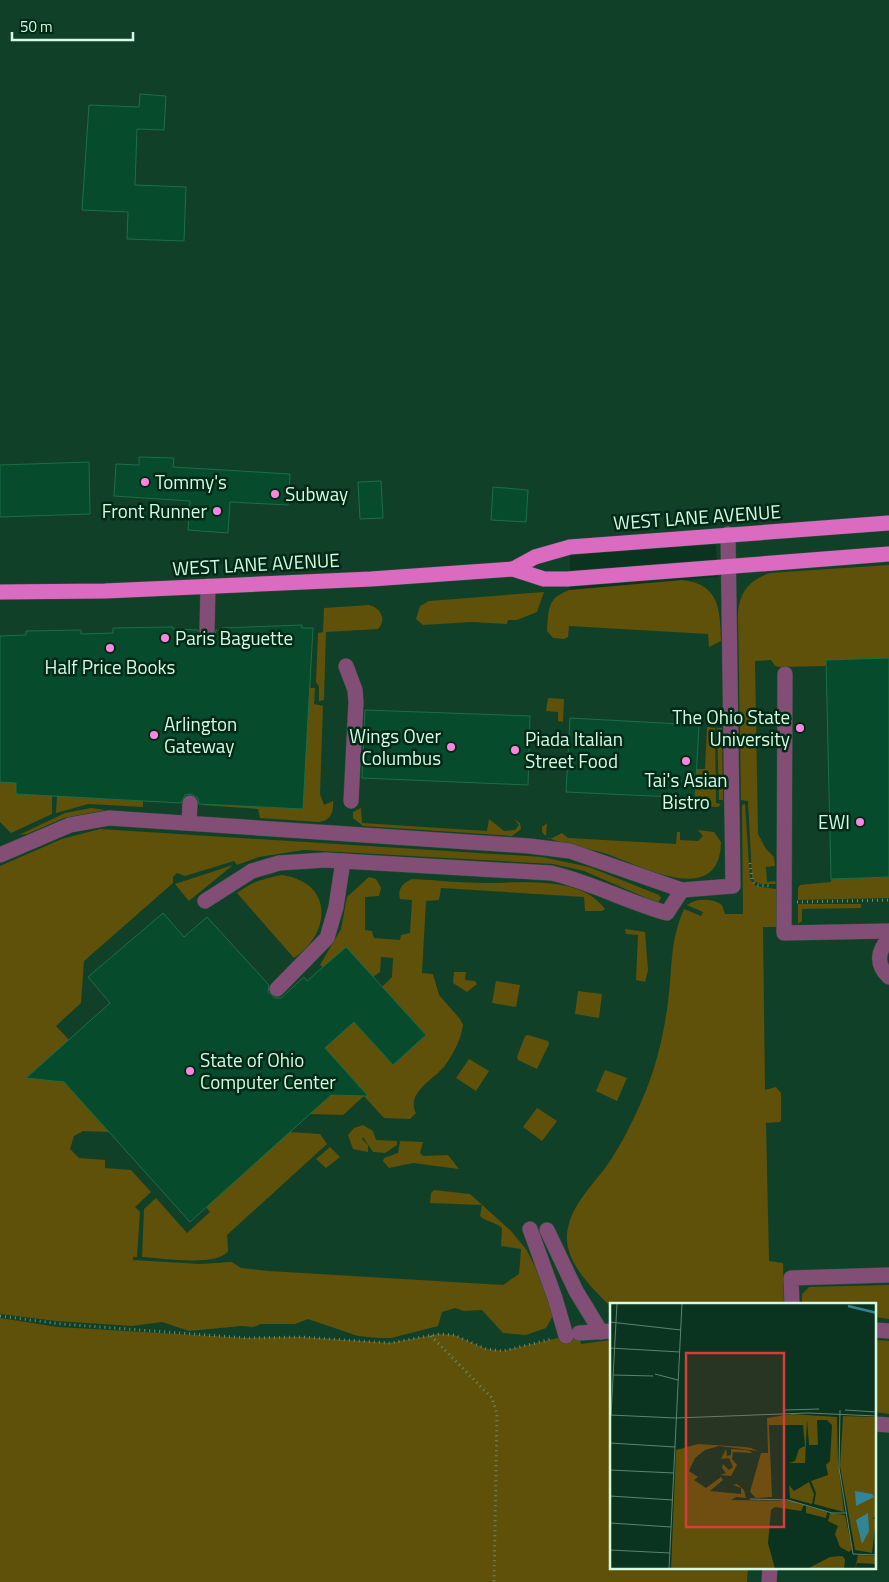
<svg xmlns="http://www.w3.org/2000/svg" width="889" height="1582" viewBox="0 0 889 1582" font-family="'Titillium Web',sans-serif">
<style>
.built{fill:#114028;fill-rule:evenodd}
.green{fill:#5f5109}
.building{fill:#064c2c;stroke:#1e6e46}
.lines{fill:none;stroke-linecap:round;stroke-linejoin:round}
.minor-casing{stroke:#27503a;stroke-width:16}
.major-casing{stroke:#27503a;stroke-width:16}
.path{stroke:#658c76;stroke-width:3;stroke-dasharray:1 4;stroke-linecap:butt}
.minor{stroke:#834e76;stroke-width:15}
.major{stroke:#da6bc0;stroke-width:15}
.poi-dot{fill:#fd86e1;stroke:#002a15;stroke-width:2}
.labels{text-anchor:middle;stroke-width:5;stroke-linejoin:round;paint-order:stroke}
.poi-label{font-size:19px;fill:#d6fbe3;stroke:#002a15;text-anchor:start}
.street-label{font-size:19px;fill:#d6fbe3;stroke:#002a15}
.inset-river{fill:none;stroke:#318599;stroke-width:2.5}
.inset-road{fill:none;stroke:#5c846d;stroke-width:1}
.view{fill:#d63d3b;fill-opacity:0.15;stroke:#d63d3b;stroke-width:2.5}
.inset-edge{fill:none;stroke:#d6fbe3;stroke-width:2.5}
</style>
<rect width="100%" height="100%" fill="#0a341f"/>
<path class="built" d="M0,0H889V1582H0ZM715,535L718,577L570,590V548ZM612,1304H875V1568H612Z"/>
<g class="green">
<path d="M889,565V658L826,660V666L780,667L775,666L771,660L755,661L758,834L766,849L774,857L775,866L766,867L767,882L775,881L776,884H760L753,880L752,876L748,801L741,800L738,614C739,593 749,580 770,573Z"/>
<path d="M682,580C720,584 720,610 721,641L709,647L708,634L569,626L568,637L564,639L553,638L547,631C549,610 546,598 570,590Z"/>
<polygon points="544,592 537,612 517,620 508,620 507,624 471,622 423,625 416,619 420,606 429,601"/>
<path d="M369,605C381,608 387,620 378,629L326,632L324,700L319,701V686L316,682L318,633L323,632L324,608Z"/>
<path d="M310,688H315L314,704L323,706L320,794L324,805L333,801C334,813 330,821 318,822L260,818L258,809L202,805Z"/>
<polygon points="548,698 564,699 563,722 558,721 558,712 546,711"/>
<polygon points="707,727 715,728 716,803 721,804 718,807 684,805 683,797 695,798 697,769 705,769"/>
<polygon points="717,728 722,728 723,800 719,800"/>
<polygon points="0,782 16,783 16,794 52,796 52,814 11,833 0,822"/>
<polygon points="57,796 143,801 143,807 88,804 56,813"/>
<path d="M745,804L750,879L756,886L776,889L777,927H763L765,1090L776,1087L781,1093V1120L780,1122L766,1123L769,1261L783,1263L784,1304H612L611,1307C593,1289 565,1263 567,1235C569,1207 593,1185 608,1164C623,1142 635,1117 645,1093C657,1064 664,1033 668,1002C673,966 669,944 684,909L701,916L703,912L687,905C696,898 713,898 722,905L725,914H743L742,805Z"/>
<polygon points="91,808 106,810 64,818 27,834 19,835 65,813"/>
<polygon points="361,808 362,823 487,831 489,819 504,831 515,830 519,825 514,819 520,823 521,829 512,836 363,826 353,818 353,812"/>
<path d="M547,823L546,836L550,839L562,833L568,838L676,844L677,832H680V840L698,841L703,836L698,830L714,832L721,842C720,909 641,866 607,854C591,848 551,845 542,832V827Z"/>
<path d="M100,829L542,857L589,867L659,895L661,898L658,903L584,871L553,864L304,850L259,857L237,865L234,861L185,876L177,873L173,877V883L84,961L81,1003L56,1026L69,1040L27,1078L64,1082L109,1132L83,1131L74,1136L70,1149L79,1158L105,1160V1168L131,1170L151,1192L135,1207L140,1212L137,1257H133V1260L200,1264L232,1262L241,1268L269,1271L503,1285L519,1274L521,1249L501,1246L502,1228C496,1222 486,1222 480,1216L482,1205L430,1203L431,1193L434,1190L470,1194L511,1231L526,1249L542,1280L554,1314L546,1328L526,1335L503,1333L482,1310L464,1311L455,1308L442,1312L438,1326L391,1338H378L358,1336L308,1319L295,1324H261L253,1327L241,1326L189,1331L162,1322L132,1326L56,1321L0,1314V866L62,839Z"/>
<polygon points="233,865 189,901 175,884"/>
<path d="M282,875C334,883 331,933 294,958L237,893C251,882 265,878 282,875Z"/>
<path d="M369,877L376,879L381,888L379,896L365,897V930L372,931L374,938L400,940L401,935L410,933L412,900L400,899C397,889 403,883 412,879C436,880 461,883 485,883C521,883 581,875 605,909L602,911H585L584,897L441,888L439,900L426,901L422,973L433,974L439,995L460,1019L463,1025C461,1039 454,1053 446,1064C436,1079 405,1092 416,1113L410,1119L384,1118L364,1096L343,1115L310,1114L331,1095L368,1096L325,1048L341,1008L393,1065L426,1035L382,987L392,977L393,958L381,957L380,972L373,977L346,947L323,967L320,965L341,929L347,897Z"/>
<polygon points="889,877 889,898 798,900 798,888 800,885 831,882 831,879"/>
<polygon points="798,904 861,904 861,908 802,909 802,921 798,924"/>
<polygon points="625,929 645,932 648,970 645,982 636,980 638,935 626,934"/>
<polygon points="454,972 466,972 465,980 475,981 477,984 467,992 453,983"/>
<polygon points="496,981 520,985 516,1007 492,1003"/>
<polygon points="578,991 602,994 599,1018 575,1014"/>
<polygon points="528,1035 548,1041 549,1044 537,1069 518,1060 517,1057 525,1036"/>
<polygon points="469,1059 489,1071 476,1091 456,1078"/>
<polygon points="605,1070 627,1078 617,1101 596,1091"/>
<polygon points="537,1108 557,1121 542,1141 523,1127"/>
<polygon points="363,1125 373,1131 376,1140 397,1141 397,1145 385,1153 373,1152 363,1137 362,1139 368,1145 368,1152 353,1149 348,1135 354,1128"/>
<path d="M289,1132L320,1134L327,1144L227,1235L228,1251C218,1267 160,1258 142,1257L144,1209L156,1198L187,1233L210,1212L206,1207Z"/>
<polygon points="400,1141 423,1142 420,1153 423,1156 448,1155 459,1169 413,1163 389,1168 383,1161 384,1158 398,1153"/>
<polygon points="330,1147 340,1157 326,1168 316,1159"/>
<polygon points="889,1285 889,1319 875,1317 875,1304 802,1304 802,1294 809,1287"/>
<polygon points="0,1318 58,1327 246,1338 301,1337 390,1343 439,1334 454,1335 486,1349 503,1351 579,1333 581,1344 611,1340 612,1568 748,1568 747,1582 0,1582"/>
<polygon points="875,1340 889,1341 889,1414 875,1412"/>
</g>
<g class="building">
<polygon points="140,94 166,96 164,130 137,129 135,185 186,187 184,241 127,239 128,212 82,210 89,105 139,107"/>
<polygon points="139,457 174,458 173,467 290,474 288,505 230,502 228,533 188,530 190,501 114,496 116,464 139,465"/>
<polygon points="89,462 90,514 0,517 0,465"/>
<polygon points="381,481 383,518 360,519 358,482"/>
<polygon points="493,487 528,490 526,522 491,520"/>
<polygon points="302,625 302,628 313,628 303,809 199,804 198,798 191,794 185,795 181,803 16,794 16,783 0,782 0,636 26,635 26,631 81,630 81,634 113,633 113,628 173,627 173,629 198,630 202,638 207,639 215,635 216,630 222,631 222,628"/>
<polygon points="889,658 889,877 831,879 826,660"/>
<polygon points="365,710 530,716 528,785 362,778"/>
<polygon points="570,718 699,725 695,798 566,792"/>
<polygon points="163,913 184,937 207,917 269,985 268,992 275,998 281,998 304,977 307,981 346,947 426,1035 393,1065 354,1022 325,1048 368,1096 331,1095 190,1222 64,1082 26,1078 110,1003 88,977"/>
</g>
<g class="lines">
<defs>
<g id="minor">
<polyline points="207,630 208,586"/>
<polyline points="346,666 355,690 356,702 351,801"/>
<polyline points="785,674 784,933 889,931"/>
<polyline points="189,823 190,803"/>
<polyline points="0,855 70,825 109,818 529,846 570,851 682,890 733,886 728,534"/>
<path d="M205,901L252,871L279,863L325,860L551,873C591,882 627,902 667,913L682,890"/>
<path d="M889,939C877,951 876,965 889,977"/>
<polyline points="277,989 327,938 336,907 343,861"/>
<polyline points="530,1229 555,1298 566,1336"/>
<polyline points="547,1230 576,1291 601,1332"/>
<polyline points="792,1304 791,1278 889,1275"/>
<polyline points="875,1330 889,1331"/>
<polyline points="579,1333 612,1331"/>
<polyline points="875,1424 889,1425"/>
<polyline points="769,1582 770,1568"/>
</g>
<g id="major">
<polyline points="513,569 535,557 570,547 889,523"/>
<polyline points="0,592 105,591 371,579 513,569 544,579 567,579 889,554"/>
</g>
</defs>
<use href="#minor" class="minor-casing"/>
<use href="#major" class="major-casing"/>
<g class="path">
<polyline points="750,863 752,880 756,885 771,886"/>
<polyline points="797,902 889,900"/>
<polyline points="0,1316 61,1324 246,1338 301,1337 390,1343 439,1334 454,1335 486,1349 503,1351 552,1339"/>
<polyline points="431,1336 492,1398 497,1414 494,1582"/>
</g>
<use href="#minor" class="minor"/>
<use href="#major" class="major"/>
</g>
<g class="poi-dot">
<circle cx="145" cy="482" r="5"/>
<circle cx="275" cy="494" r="5"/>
<circle cx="217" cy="511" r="5"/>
<circle cx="165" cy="638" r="5"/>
<circle cx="110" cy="648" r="5"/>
<circle cx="800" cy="728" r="5"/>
<circle cx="154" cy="735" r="5"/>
<circle cx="451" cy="747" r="5"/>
<circle cx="515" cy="750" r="5"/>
<circle cx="686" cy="761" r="5"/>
<circle cx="860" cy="822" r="5"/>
<circle cx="190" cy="1071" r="5"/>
</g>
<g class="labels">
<g class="poi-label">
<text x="155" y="489">Tommy's</text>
<text x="285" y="501">Subway</text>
<text x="207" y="518" text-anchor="end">Front Runner</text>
<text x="175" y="645">Paris Baguette</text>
<text x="110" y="674" text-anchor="middle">Half Price Books</text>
<text x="790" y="724" text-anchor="end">The Ohio State<tspan x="790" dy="22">University</tspan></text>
<text x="164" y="731">Arlington<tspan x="164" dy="22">Gateway</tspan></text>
<text x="441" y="743" text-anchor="end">Wings Over<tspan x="441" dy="22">Columbus</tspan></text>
<text x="525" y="746">Piada Italian<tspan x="525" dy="22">Street Food</tspan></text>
<text x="686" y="787" text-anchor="middle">Tai's Asian<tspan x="686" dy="22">Bistro</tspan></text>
<text x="850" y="829" text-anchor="end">EWI</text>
<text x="200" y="1067">State of Ohio<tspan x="200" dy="22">Computer Center</tspan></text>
</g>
<g class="street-label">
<text transform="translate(697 517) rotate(-4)" y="7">WEST LANE AVENUE</text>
<text transform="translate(256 564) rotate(-3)" y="7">WEST LANE AVENUE</text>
</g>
</g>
<g transform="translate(610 1303)">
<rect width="266" height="266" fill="#0a341f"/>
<path d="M182,111L227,114L228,159L234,209L204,201L206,190L201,178L218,172L216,162L220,158L222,122L217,117H207L208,142H199L197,117L195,160H179L185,158L189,146L195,143L193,122H159L162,194L146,195L140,189L151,150H158L157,115ZM233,113L266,114L267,211L263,216H266L262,250L245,247L230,163ZM88,141L135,144L141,145L148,148L109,143L95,147L85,155L79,168L88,174L84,177L96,185L111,174L113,177L100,188L131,191V185L123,182L127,181L134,187L136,195L126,194L121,197L181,198L194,202L191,208L165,204L161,207L158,240L165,266H61L66,147ZM116,146L117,153L121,152V146L136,147L140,148L142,150L123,149L122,156L127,162L121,173L110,172L116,170L112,165L113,161L119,167L123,164L119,155L111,156ZM199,179L204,191L202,201L180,195L179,182L184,188ZM196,203L217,209L216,215L196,210ZM220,210L235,212L242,246L239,249L230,244L225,231L228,223L218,218ZM248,252L266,253V261L247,260L245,266ZM232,253L235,256L234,266H197L220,254Z" fill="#5f5109"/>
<path d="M245,188L262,191L264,194L246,203ZM258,210L259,228L252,241L246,217Z" fill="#318599"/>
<path class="inset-river" d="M238,3L267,10"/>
<path class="inset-road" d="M0,19L71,27M0,45L70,49M45,71L68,77M3,72L43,73M175,107L209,106M230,107L229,165L243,251L267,252M235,107L266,109M0,112L66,115L198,110L267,113M1,112L7,0M0,140L65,144M0,167L64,170M0,193L63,197M140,196L178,197L222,210H237M0,220L61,224M0,247L60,250M59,266L72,0"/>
<path class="view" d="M76,50H174V224H76Z"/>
<rect width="266" height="266" class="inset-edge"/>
</g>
<path d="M12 32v8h121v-8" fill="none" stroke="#d6fbe3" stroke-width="2.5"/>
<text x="20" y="32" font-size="15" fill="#d6fbe3" stroke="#002a15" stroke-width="4" paint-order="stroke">50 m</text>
</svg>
